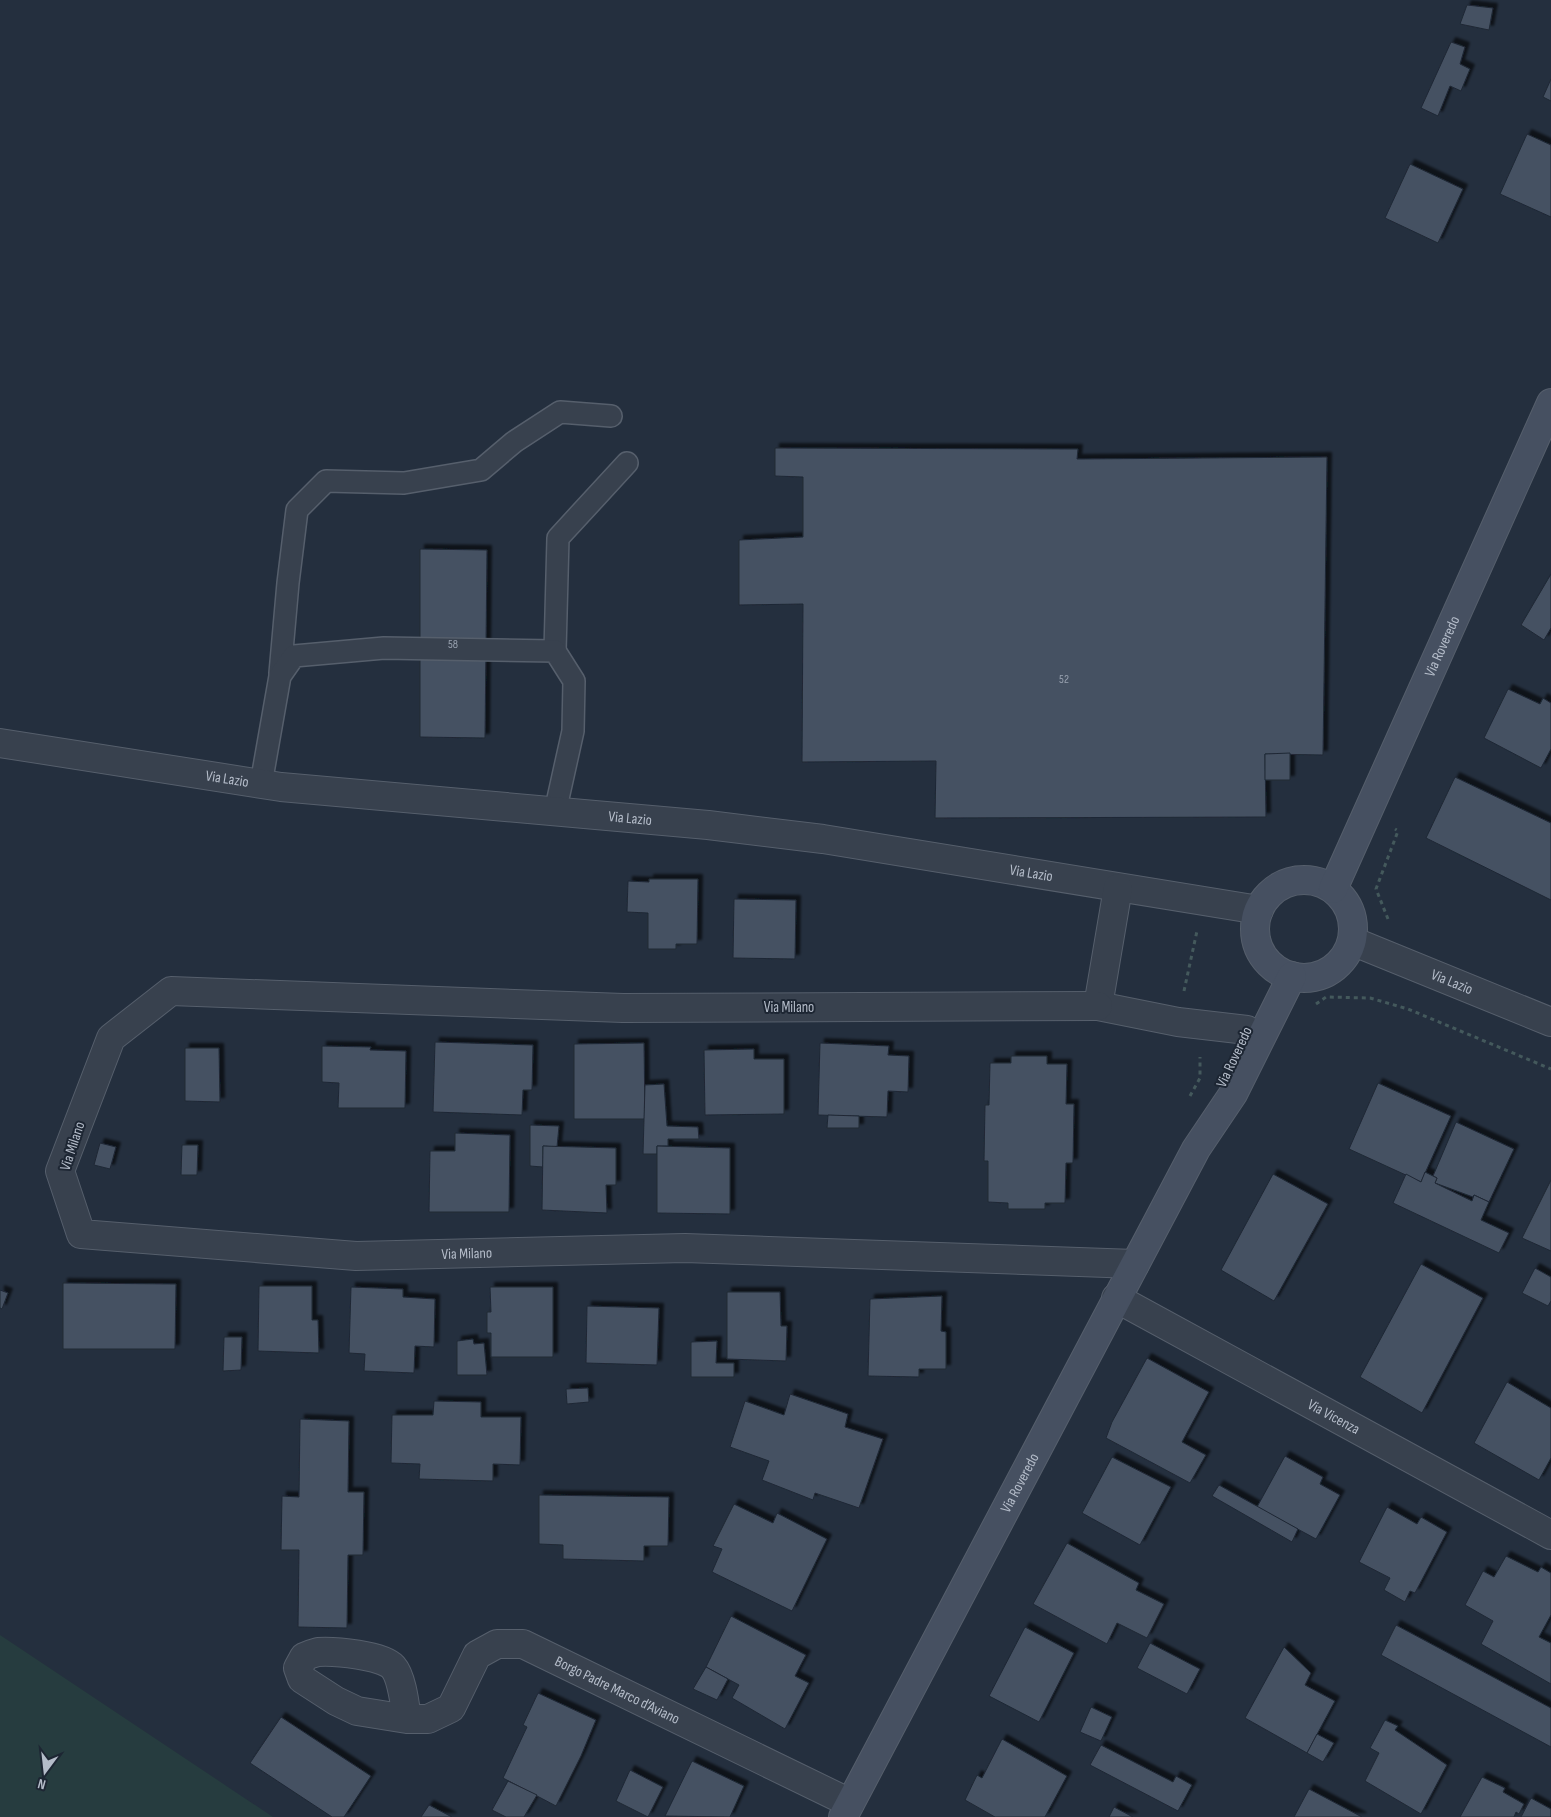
<svg xmlns="http://www.w3.org/2000/svg" width="1551" height="1817" viewBox="0 0 1551 1817" font-family="'Sofia Sans Condensed',sans-serif">
<style>
.green{fill:#263c3f}
.building{fill:#455162;stroke:#1f2835;filter:url(#shadow)}
.lines{fill:none;stroke-linecap:round;stroke-linejoin:round}
.lane-casing{stroke:#565f6c;stroke-width:24}
.street-casing{stroke:#565f6c;stroke-width:30}
.secondary-casing{stroke:#565f6c;stroke-width:30}
.path{stroke:#44595c;stroke-width:3;stroke-dasharray:4 4;stroke-linecap:butt}
.lane{stroke:#38414e;stroke-width:21}
.street{stroke:#38414e;stroke-width:28}
.secondary{stroke:#465061;stroke-width:28}
.labels{text-anchor:middle;stroke-width:4;stroke-linejoin:round;paint-order:stroke}
.number-label{font-size:12px;fill:#98a1af}
.street-label{font-size:15px;fill:#b4bcc9;stroke:#1d2633}
</style>
<defs>
<filter id="shadow"><feDropShadow dx="4.5" dy="-4.5" stdDeviation="1" flood-color="#0009"/></filter>
</defs>
<rect width="100%" height="100%" fill="#242f3e"/>
<polygon class="green" points="0,1635 273,1817 0,1817"/>
<g class="building">
<polygon points="1467,5 1493,8 1489,30 1460,24"/>
<polygon points="1451,42 1465,47 1460,64 1470,69 1461,91 1450,86 1438,116 1421,108"/>
<polygon points="1551,79 1551,101 1543,97"/>
<polygon points="1527,134 1551,145 1551,217 1500,194"/>
<polygon points="1410,164 1463,189 1438,243 1385,218"/>
<polygon points="775,448 1078,449 1077,459 1327,457 1323,755 1265,754 1266,817 935,818 936,761 802,762 803,604 739,605 739,540 803,537 803,477 775,476"/>
<polygon points="420,549 487,550 485,738 420,737"/>
<polygon points="1551,574 1551,628 1544,640 1521,625"/>
<polygon points="1508,689 1540,704 1543,698 1551,703 1551,749 1541,768 1484,738"/>
<polygon points="1290,753 1290,780 1265,780 1265,754"/>
<polygon points="1455,777 1551,823 1551,900 1426,838"/>
<polygon points="649,879 698,879 697,944 676,944 676,949 648,949 648,913 627,912 628,881 649,882"/>
<polygon points="734,899 796,900 795,959 733,958"/>
<polygon points="435,1042 533,1045 532,1090 523,1090 522,1115 433,1112"/>
<polygon points="644,1043 645,1119 574,1119 574,1044"/>
<polygon points="820,1043 889,1046 888,1055 909,1056 908,1092 888,1091 887,1117 818,1115"/>
<polygon points="322,1046 371,1047 370,1050 406,1051 405,1108 338,1108 339,1083 322,1082"/>
<polygon points="185,1048 219,1048 220,1102 185,1101"/>
<polygon points="754,1049 754,1059 784,1059 784,1114 705,1115 704,1050"/>
<polygon points="1011,1056 1047,1056 1047,1064 1067,1064 1066,1104 1074,1104 1073,1163 1066,1163 1065,1203 1045,1203 1045,1209 1008,1209 1008,1203 988,1202 988,1161 984,1161 985,1105 989,1105 990,1063 1011,1063"/>
<polygon points="1378,1083 1451,1116 1421,1182 1349,1149"/>
<polygon points="664,1084 667,1126 698,1127 699,1139 668,1139 668,1146 657,1146 657,1154 643,1154 645,1085"/>
<polygon points="828,1115 859,1116 859,1128 827,1128"/>
<polygon points="1456,1122 1514,1149 1489,1202 1474,1195 1473,1197 1435,1183 1437,1178 1433,1176"/>
<polygon points="530,1125 559,1126 557,1147 543,1146 543,1167 530,1166"/>
<polygon points="455,1133 510,1135 509,1212 429,1212 430,1151 455,1151"/>
<polygon points="100,1143 116,1147 110,1169 94,1165"/>
<polygon points="182,1145 198,1145 197,1175 181,1175"/>
<polygon points="543,1146 616,1148 616,1185 606,1185 607,1213 542,1210"/>
<polygon points="657,1146 730,1148 730,1214 657,1213"/>
<polygon points="1425,1172 1437,1178 1435,1183 1472,1201 1474,1195 1489,1202 1481,1220 1509,1233 1499,1253 1393,1203 1406,1174 1421,1182"/>
<polygon points="1273,1174 1328,1204 1274,1301 1221,1270"/>
<polygon points="1551,1180 1551,1251 1522,1238"/>
<polygon points="1421,1264 1483,1298 1422,1413 1360,1377"/>
<polygon points="1535,1268 1551,1277 1551,1301 1548,1306 1522,1293"/>
<polygon points="63,1283 176,1284 175,1349 63,1349"/>
<polygon points="259,1286 312,1286 312,1320 318,1320 319,1353 258,1351"/>
<polygon points="351,1287 403,1289 403,1297 435,1299 434,1347 415,1346 414,1373 364,1371 365,1354 349,1353"/>
<polygon points="490,1287 553,1287 553,1357 491,1357 491,1333 487,1333 487,1312 491,1312"/>
<polygon points="0,1290 8,1293 2,1309 0,1308"/>
<polygon points="727,1292 780,1292 781,1326 787,1326 786,1361 727,1359"/>
<polygon points="942,1296 941,1331 946,1332 946,1369 919,1369 919,1377 868,1376 870,1299"/>
<polygon points="587,1306 659,1308 657,1365 586,1363"/>
<polygon points="224,1337 242,1337 241,1370 223,1371"/>
<polygon points="473,1339 474,1344 484,1343 487,1375 457,1375 457,1341"/>
<polygon points="717,1341 716,1363 734,1363 734,1377 691,1377 691,1342"/>
<polygon points="1147,1358 1209,1392 1182,1442 1206,1455 1190,1483 1106,1438 1112,1422"/>
<polygon points="1507,1382 1551,1408 1551,1458 1539,1480 1474,1443"/>
<polygon points="588,1388 589,1402 567,1404 566,1389"/>
<polygon points="790,1394 848,1414 845,1427 883,1439 859,1508 815,1493 813,1500 762,1480 769,1461 730,1447 745,1401 784,1415"/>
<polygon points="434,1401 481,1402 481,1417 521,1417 520,1465 493,1464 493,1481 419,1479 420,1464 391,1463 392,1415 433,1415"/>
<polygon points="300,1419 349,1421 348,1492 364,1492 363,1555 348,1555 347,1628 298,1627 299,1550 281,1550 282,1496 299,1497"/>
<polygon points="1285,1456 1323,1477 1320,1484 1340,1495 1316,1539 1257,1507"/>
<polygon points="1112,1457 1171,1487 1140,1545 1082,1513"/>
<polygon points="1219,1485 1298,1529 1292,1542 1212,1496"/>
<polygon points="539,1495 669,1497 668,1546 644,1546 644,1561 563,1559 563,1545 539,1544"/>
<polygon points="734,1504 773,1523 777,1513 827,1539 792,1611 712,1572 722,1549 713,1546"/>
<polygon points="1387,1507 1417,1524 1421,1517 1447,1532 1415,1593 1410,1591 1405,1602 1384,1590 1390,1578 1359,1562"/>
<polygon points="1067,1543 1139,1583 1136,1590 1164,1604 1147,1638 1117,1623 1107,1644 1033,1604"/>
<polygon points="1506,1556 1538,1572 1541,1567 1551,1573 1551,1615 1539,1637 1551,1643 1551,1684 1481,1644 1493,1621 1465,1605 1483,1571 1494,1577"/>
<polygon points="731,1616 806,1655 795,1676 809,1683 785,1729 732,1698 739,1685 706,1667"/>
<polygon points="1396,1625 1551,1708 1551,1747 1381,1655"/>
<polygon points="1025,1627 1074,1653 1039,1722 989,1696"/>
<polygon points="1150,1643 1200,1669 1187,1694 1137,1668"/>
<polygon points="1284,1647 1311,1673 1305,1685 1335,1701 1307,1753 1245,1718"/>
<polygon points="706,1667 728,1679 717,1700 693,1689"/>
<polygon points="538,1693 596,1720 581,1756 556,1806 503,1778 527,1727 523,1725"/>
<polygon points="1091,1707 1112,1717 1101,1741 1080,1732"/>
<polygon points="281,1717 371,1776 344,1817 332,1817 250,1763"/>
<polygon points="1385,1720 1398,1726 1395,1730 1447,1765 1421,1814 1365,1781 1379,1753 1370,1748"/>
<polygon points="1317,1734 1334,1743 1323,1762 1307,1753"/>
<polygon points="1002,1739 1067,1776 1045,1817 995,1817 965,1800 977,1775 982,1778"/>
<polygon points="1101,1745 1173,1782 1176,1776 1192,1785 1178,1811 1090,1765"/>
<polygon points="692,1761 744,1786 730,1817 665,1816"/>
<polygon points="630,1770 663,1787 648,1817 616,1801"/>
<polygon points="1482,1777 1505,1788 1503,1792 1524,1804 1519,1814 1516,1812 1514,1817 1460,1817"/>
<polygon points="508,1781 537,1795 524,1817 506,1817 492,1810"/>
<polygon points="1309,1789 1362,1817 1294,1817"/>
<polygon points="1531,1798 1551,1809 1551,1817 1521,1817"/>
<polygon points="429,1805 452,1817 421,1817"/>
<polygon points="1114,1807 1133,1817 1109,1817"/>
</g>
<g class="lines">
<defs>
<g id="lane">
<polyline points="555,651 558,538 627,463"/>
<polyline points="280,673 288,583 297,510 326,481 404,483 481,470 514,442 560,412 611,416"/>
<polyline points="261,784 280,676 294,656 384,648 555,651 574,681 573,731 555,812"/>
</g>
<g id="street">
<path id="s1" d="M0,743L281,787L708,825L823,839L1259,910"/>
<polyline points="1118,888 1098,1006 1178,1022 1247,1030"/>
<path id="s2" d="M1352,941L1551,1022"/>
<path id="s3" d="M1098,1006L623,1008L171,991L111,1038L60,1171L81,1234L356,1256L685,1248L1135,1264"/>
<path id="s4" d="M1116,1298L1551,1535"/>
<path id="s5" d="M407,1719C405,1706 402,1677 393,1667C382,1655 335,1651 318,1652C314,1653 308,1655 304,1657L298,1668L302,1679L336,1701L357,1711L407,1719H428L451,1708L477,1655L497,1644H523L850,1803"/>
</g>
<g id="secondary">
<circle cx="1304" cy="929" r="49"/>
<path id="s6" d="M1333,889L1551,403"/>
<path id="s7" d="M843,1817L1196,1149L1233,1094L1292,976"/>
</g>
</defs>
<use href="#lane" class="lane-casing"/>
<use href="#street" class="street-casing"/>
<use href="#secondary" class="secondary-casing"/>
<g class="path">
<polyline points="1388,919 1376,889 1398,831 1395,829"/>
<polyline points="1184,991 1197,931"/>
<polyline points="1316,1004 1326,997 1370,998 1408,1009 1551,1069"/>
<polyline points="1190,1096 1200,1078 1200,1057"/>
</g>
<use href="#lane" class="lane"/>
<use href="#street" class="street"/>
<use href="#secondary" class="secondary"/>
</g>
<g class="labels">
<g class="number-label">
<text x="453" y="648">58</text>
<text x="1064" y="683">52</text>
</g>
<g class="street-label">
<text dy="5" stroke="none"><textPath href="#s6" startOffset="266">Via Roveredo</textPath></text>
<text dy="5" stroke="none"><textPath href="#s1" startOffset="230">Via Lazio</textPath></text>
<text dy="5" stroke="none"><textPath href="#s1" startOffset="635">Via Lazio</textPath></text>
<text dy="5" stroke="none"><textPath href="#s1" startOffset="1040">Via Lazio</textPath></text>
<text dy="5" stroke="none"><textPath href="#s2" startOffset="108">Via Lazio</textPath></text>
<text x="789" y="1012">Via Milano</text>
<text transform="translate(1234 1057) rotate(-65)" y="5">Via Roveredo</text>
<text transform="translate(72 1146) rotate(-72)" y="5">Via Milano</text>
<text dy="5" stroke="none"><textPath href="#s3" startOffset="1599">Via Milano</textPath></text>
<text dy="5" stroke="none"><textPath href="#s4" startOffset="248">Via Vicenza</textPath></text>
<text dy="5" stroke="none"><textPath href="#s7" startOffset="378">Via Roveredo</textPath></text>
<text dy="5" stroke="none"><textPath href="#s5" startOffset="545">Borgo Padre Marco d’Aviano</textPath></text>
</g>
</g>
<g transform="translate(45 1772) rotate(195)" stroke="#1d2633" stroke-width="4" paint-order="stroke">
<path d="M0-4L9 19L0 12L-9 19Z" fill="#b4bcc9"/>
<text y="-8" font-size="14" font-weight="bold" text-anchor="middle" fill="#b4bcc9">N</text>
</g>
</svg>
